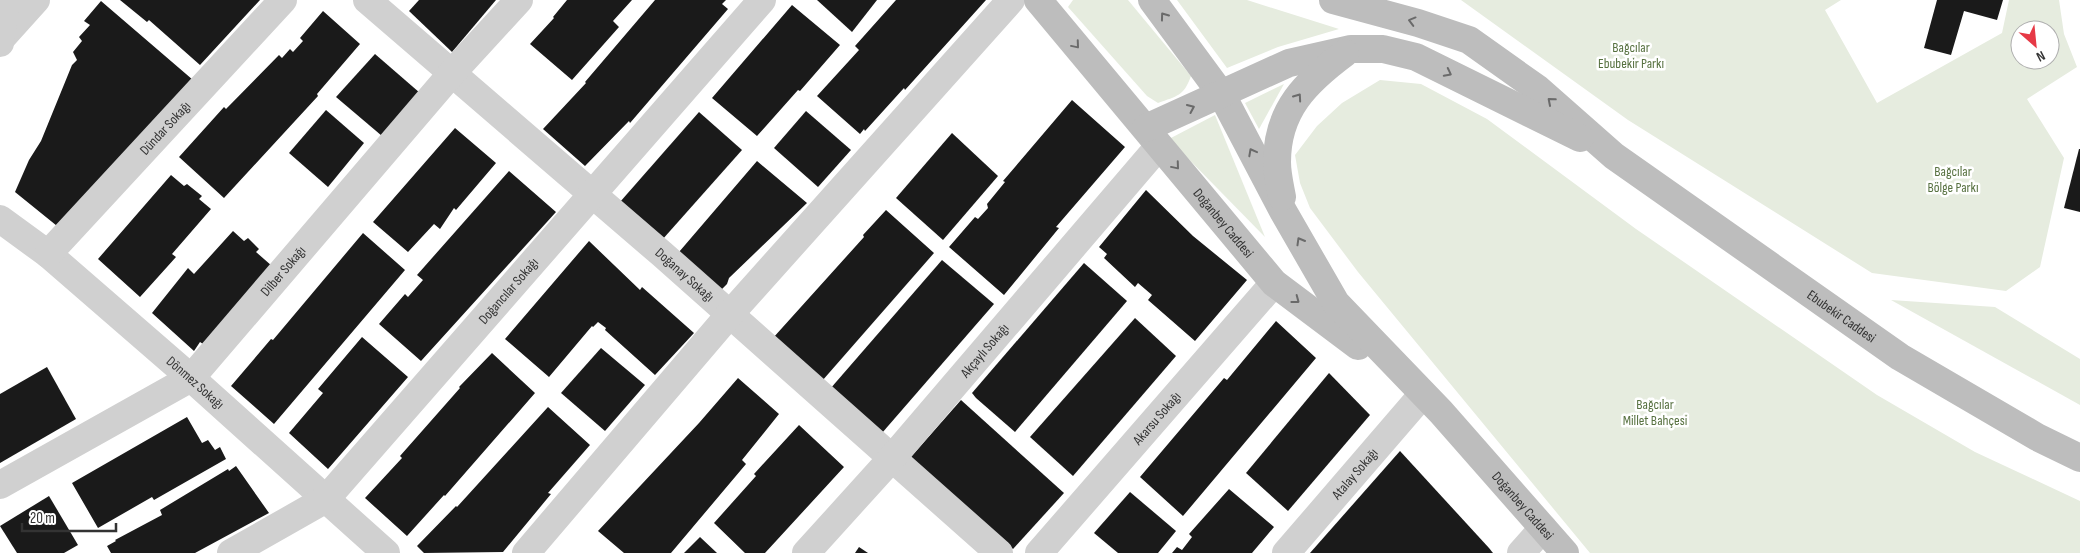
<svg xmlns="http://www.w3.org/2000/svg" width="2080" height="553" viewBox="0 0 2080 553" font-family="'Sofia Sans Condensed',sans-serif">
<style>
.green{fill:#e6ecdf;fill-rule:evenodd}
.building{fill:#1a1a1a}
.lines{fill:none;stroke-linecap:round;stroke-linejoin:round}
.minor{stroke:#d0d0d0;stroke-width:28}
.secondary{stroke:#bdbdbd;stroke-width:28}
.oneway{stroke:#6a6a6a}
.labels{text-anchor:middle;stroke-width:5;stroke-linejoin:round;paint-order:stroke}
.park-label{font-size:14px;fill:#56703f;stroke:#fff}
.street-label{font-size:14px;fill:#333;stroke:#fff}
</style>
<rect width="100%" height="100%" fill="#fff"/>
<g class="green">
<path d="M1073,0H1128L1191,76C1184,96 1177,96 1158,103L1147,96L1068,7Z"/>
<polygon points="1177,0 1247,0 1339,29 1278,47 1227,68"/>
<path d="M1461,0H1841L1825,10L1877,103L2002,33L2009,0H2059L2064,34L2077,67L2027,99L2064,158L2040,267L2006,291L1872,273L1628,120ZM2020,30H2050V60H2020Z"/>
<polygon points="1380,80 1421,84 1487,119 1636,229 1877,395 1975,452 2080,501 2080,553 1590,553 1358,272 1310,208 1300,183 1295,155 1317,126 1342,103"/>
<polygon points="1284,84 1259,129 1245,103"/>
<polygon points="1215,115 1265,237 1169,139"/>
<polygon points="1891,300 1995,307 2080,359 2080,405"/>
</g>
<g class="building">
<polygon points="120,0 260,0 200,65 149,20 147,22"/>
<polygon points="419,0 496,0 452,52 409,11"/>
<polygon points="567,0 632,0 613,21 619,27 572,80 530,44 554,18 553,17"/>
<polygon points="655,0 726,0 722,4 728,9 630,123 629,121 585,166 543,129 586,83 585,82"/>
<polygon points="817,0 877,0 852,32"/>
<polygon points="896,0 986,0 905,90 904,88 865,131 864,129 860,134 817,96 859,50 855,46"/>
<polygon points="1937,0 2003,0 1997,20 1964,11 1951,55 1924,48"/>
<polygon points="101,1 193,80 62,230 15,192 29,160 41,141 72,65 77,60 73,52 82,41 79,37 90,25 84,21"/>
<polygon points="792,5 840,45 800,91 798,90 757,136 712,98"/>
<polygon points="323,11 360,44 317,94 318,96 224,198 179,157 224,107 226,109 279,55 282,58 290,49 293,52 303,41 300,38"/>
<polygon points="375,54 420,93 382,136 336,97"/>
<polygon points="1072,100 1125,147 1056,227 1059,228 1004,295 949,247 975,217 978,219 988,208 987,204 1005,182 1003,181"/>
<polygon points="326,110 364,143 328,187 289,153"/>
<polygon points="806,111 851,150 818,187 774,148"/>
<polygon points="699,112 742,150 662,240 620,202"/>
<polygon points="455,128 496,163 456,210 454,208 440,229 434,224 408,252 373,222"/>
<polygon points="952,133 998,176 943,240 896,198"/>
<polygon points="2079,149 2080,149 2080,212 2064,208"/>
<polygon points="757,161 807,203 729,278 727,284 720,291 679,252"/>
<polygon points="509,171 556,212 421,361 379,324 405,294 408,297 423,280 417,275"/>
<polygon points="171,175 184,186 187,184 202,196 199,199 211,209 172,254 176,257 140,297 98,259"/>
<polygon points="1146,190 1193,236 1247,280 1195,341 1148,300 1152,295 1138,283 1135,287 1104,258 1107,254 1099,247"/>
<polygon points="886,210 934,253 822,381 773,338 864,237 863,235"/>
<polygon points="233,231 244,241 248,238 259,249 256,252 272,266 203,344 200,342 194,351 152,313 188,268 194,274"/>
<polygon points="363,233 405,270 274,424 231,386 271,339 273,340"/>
<polygon points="589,241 640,290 642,287 694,333 655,375 605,330 606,328 598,322 593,327 592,326 549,377 505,339"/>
<polygon points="942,260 994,304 882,433 830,389"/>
<polygon points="1084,263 1127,301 1015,432 976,398 972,393"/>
<polygon points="1135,318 1176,356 1073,476 1030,437"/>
<polygon points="1276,321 1316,358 1183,516 1140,477 1224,378 1227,380"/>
<polygon points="362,337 408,377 328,469 289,433 323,393 318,389"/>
<polygon points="601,348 645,385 605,431 561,393"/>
<polygon points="492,353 535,393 445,496 444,495 407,536 365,498 402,458 400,456 460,388 459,387"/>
<polygon points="47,367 76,419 0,463 0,394"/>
<polygon points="1329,373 1370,415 1288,511 1246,473"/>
<polygon points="738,378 779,414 742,460 746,464 671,553 624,553 598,531 699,423"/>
<polygon points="961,400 1064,493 1013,549 910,458"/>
<polygon points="548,407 590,445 548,493 551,494 503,552 424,553 417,546 456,506 457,507"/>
<polygon points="187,417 202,443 208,440 215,450 220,447 226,459 154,500 152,497 98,528 72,483"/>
<polygon points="799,425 844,467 765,553 745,553 714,523 756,476 754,474"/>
<polygon points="1400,451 1489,548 1493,553 1310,553"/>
<polygon points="236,466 269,513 195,553 111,553 107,546 116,541 115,540 162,515 160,510 228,469 229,471"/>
<polygon points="1229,489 1274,527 1252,553 1172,553 1177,547 1182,550 1192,537 1189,534"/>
<polygon points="1130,492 1176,531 1158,553 1118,553 1094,533"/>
<polygon points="49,496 78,545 64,553 17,553 0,526"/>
<polygon points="700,537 717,553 684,553"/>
<polygon points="859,547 868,553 855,553"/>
</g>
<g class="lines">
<g class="minor">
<path id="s1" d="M367,0L662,254L999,553"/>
<polyline points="0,40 36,0"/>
<polyline points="0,43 6,0"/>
<path id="s2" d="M0,219L48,254L191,378L386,553"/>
<path id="s3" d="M48,254L283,0"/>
<path id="s4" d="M0,485L191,378L452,73L519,0"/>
<path id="s5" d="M231,553L326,499L762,0"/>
<polyline points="526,553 730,314 1011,0"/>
<path id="s6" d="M806,553L892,458L1159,146"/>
<path id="s7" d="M1039,553L1274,283"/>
<path id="s8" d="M1286,553L1423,394"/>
<polyline points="1521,553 1543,528"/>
</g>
<g class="secondary">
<path id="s9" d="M1038,0L1274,283L1358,346"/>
<path id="s10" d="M1152,0L1222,95L1283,211L1336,303L1441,412L1565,553"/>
<path id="s11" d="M1333,0L1418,23L1469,40L1538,89L1614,156L1900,357L2037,437L2080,458"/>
<polyline points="1146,128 1289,63 1351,49 1383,49 1416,57 1580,138"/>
<path d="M1282,197C1280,186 1277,174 1277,162C1277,110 1306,82 1345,53"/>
</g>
</g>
<defs><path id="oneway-chevron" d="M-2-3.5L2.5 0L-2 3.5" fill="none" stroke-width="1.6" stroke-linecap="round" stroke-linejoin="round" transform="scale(1.25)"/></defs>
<g class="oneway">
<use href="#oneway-chevron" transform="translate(1164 16) rotate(-126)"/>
<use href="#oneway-chevron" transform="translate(1412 21) rotate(-165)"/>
<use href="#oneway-chevron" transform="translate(1076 45) rotate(50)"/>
<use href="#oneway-chevron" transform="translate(1448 73) rotate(27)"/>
<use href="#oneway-chevron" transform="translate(1298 97) rotate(-55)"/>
<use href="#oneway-chevron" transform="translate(1551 101) rotate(-139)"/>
<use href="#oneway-chevron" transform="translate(1191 108) rotate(-24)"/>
<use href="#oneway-chevron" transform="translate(1252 152) rotate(-118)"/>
<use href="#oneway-chevron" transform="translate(1176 166) rotate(50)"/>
<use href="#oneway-chevron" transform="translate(1300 241) rotate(-120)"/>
<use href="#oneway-chevron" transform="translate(1296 300) rotate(37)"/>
</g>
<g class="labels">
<g class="park-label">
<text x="1631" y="52">Bağcılar<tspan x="1631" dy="16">Ebubekir Parkı</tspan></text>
<text x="1953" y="176">Bağcılar<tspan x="1953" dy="16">Bölge Parkı</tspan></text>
<text x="1655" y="409">Bağcılar<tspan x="1655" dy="16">Millet Bahçesi</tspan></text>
</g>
<g class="street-label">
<text dy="5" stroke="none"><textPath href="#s3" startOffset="172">Dündar Sokağı</textPath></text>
<text dy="5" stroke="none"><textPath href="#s9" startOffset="290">Doğanbey Caddesi</textPath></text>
<text dy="5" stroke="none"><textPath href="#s4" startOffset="360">Dilber Sokağı</textPath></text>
<text dy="5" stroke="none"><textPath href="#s1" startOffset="420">Doğanay Sokağı</textPath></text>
<text dy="5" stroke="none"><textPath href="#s5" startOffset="386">Doğancılar Sokağı</textPath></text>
<text dy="5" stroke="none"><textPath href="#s11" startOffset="606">Ebubekir Caddesi</textPath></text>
<text dy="5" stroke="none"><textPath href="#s6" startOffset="270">Akçaylı Sokağı</textPath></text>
<text dy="5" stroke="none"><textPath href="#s2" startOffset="255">Dönmez Sokağı</textPath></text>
<text dy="5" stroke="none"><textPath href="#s7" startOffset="179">Akarsu Sokağı</textPath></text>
<text dy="5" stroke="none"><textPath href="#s8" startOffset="105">Atalay Sokağı</textPath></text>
<text dy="5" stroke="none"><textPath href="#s10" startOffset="631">Doğanbey Caddesi</textPath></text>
</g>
</g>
<g transform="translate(2035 45) rotate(153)"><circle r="24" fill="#ffffff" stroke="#adadad"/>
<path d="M0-4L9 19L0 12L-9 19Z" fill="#e63946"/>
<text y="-8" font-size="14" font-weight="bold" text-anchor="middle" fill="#333333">N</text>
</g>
<path d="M22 523v8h94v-8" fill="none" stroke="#333333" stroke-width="2.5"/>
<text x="30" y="523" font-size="15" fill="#333333" stroke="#ffffff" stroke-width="4" paint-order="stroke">20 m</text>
</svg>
